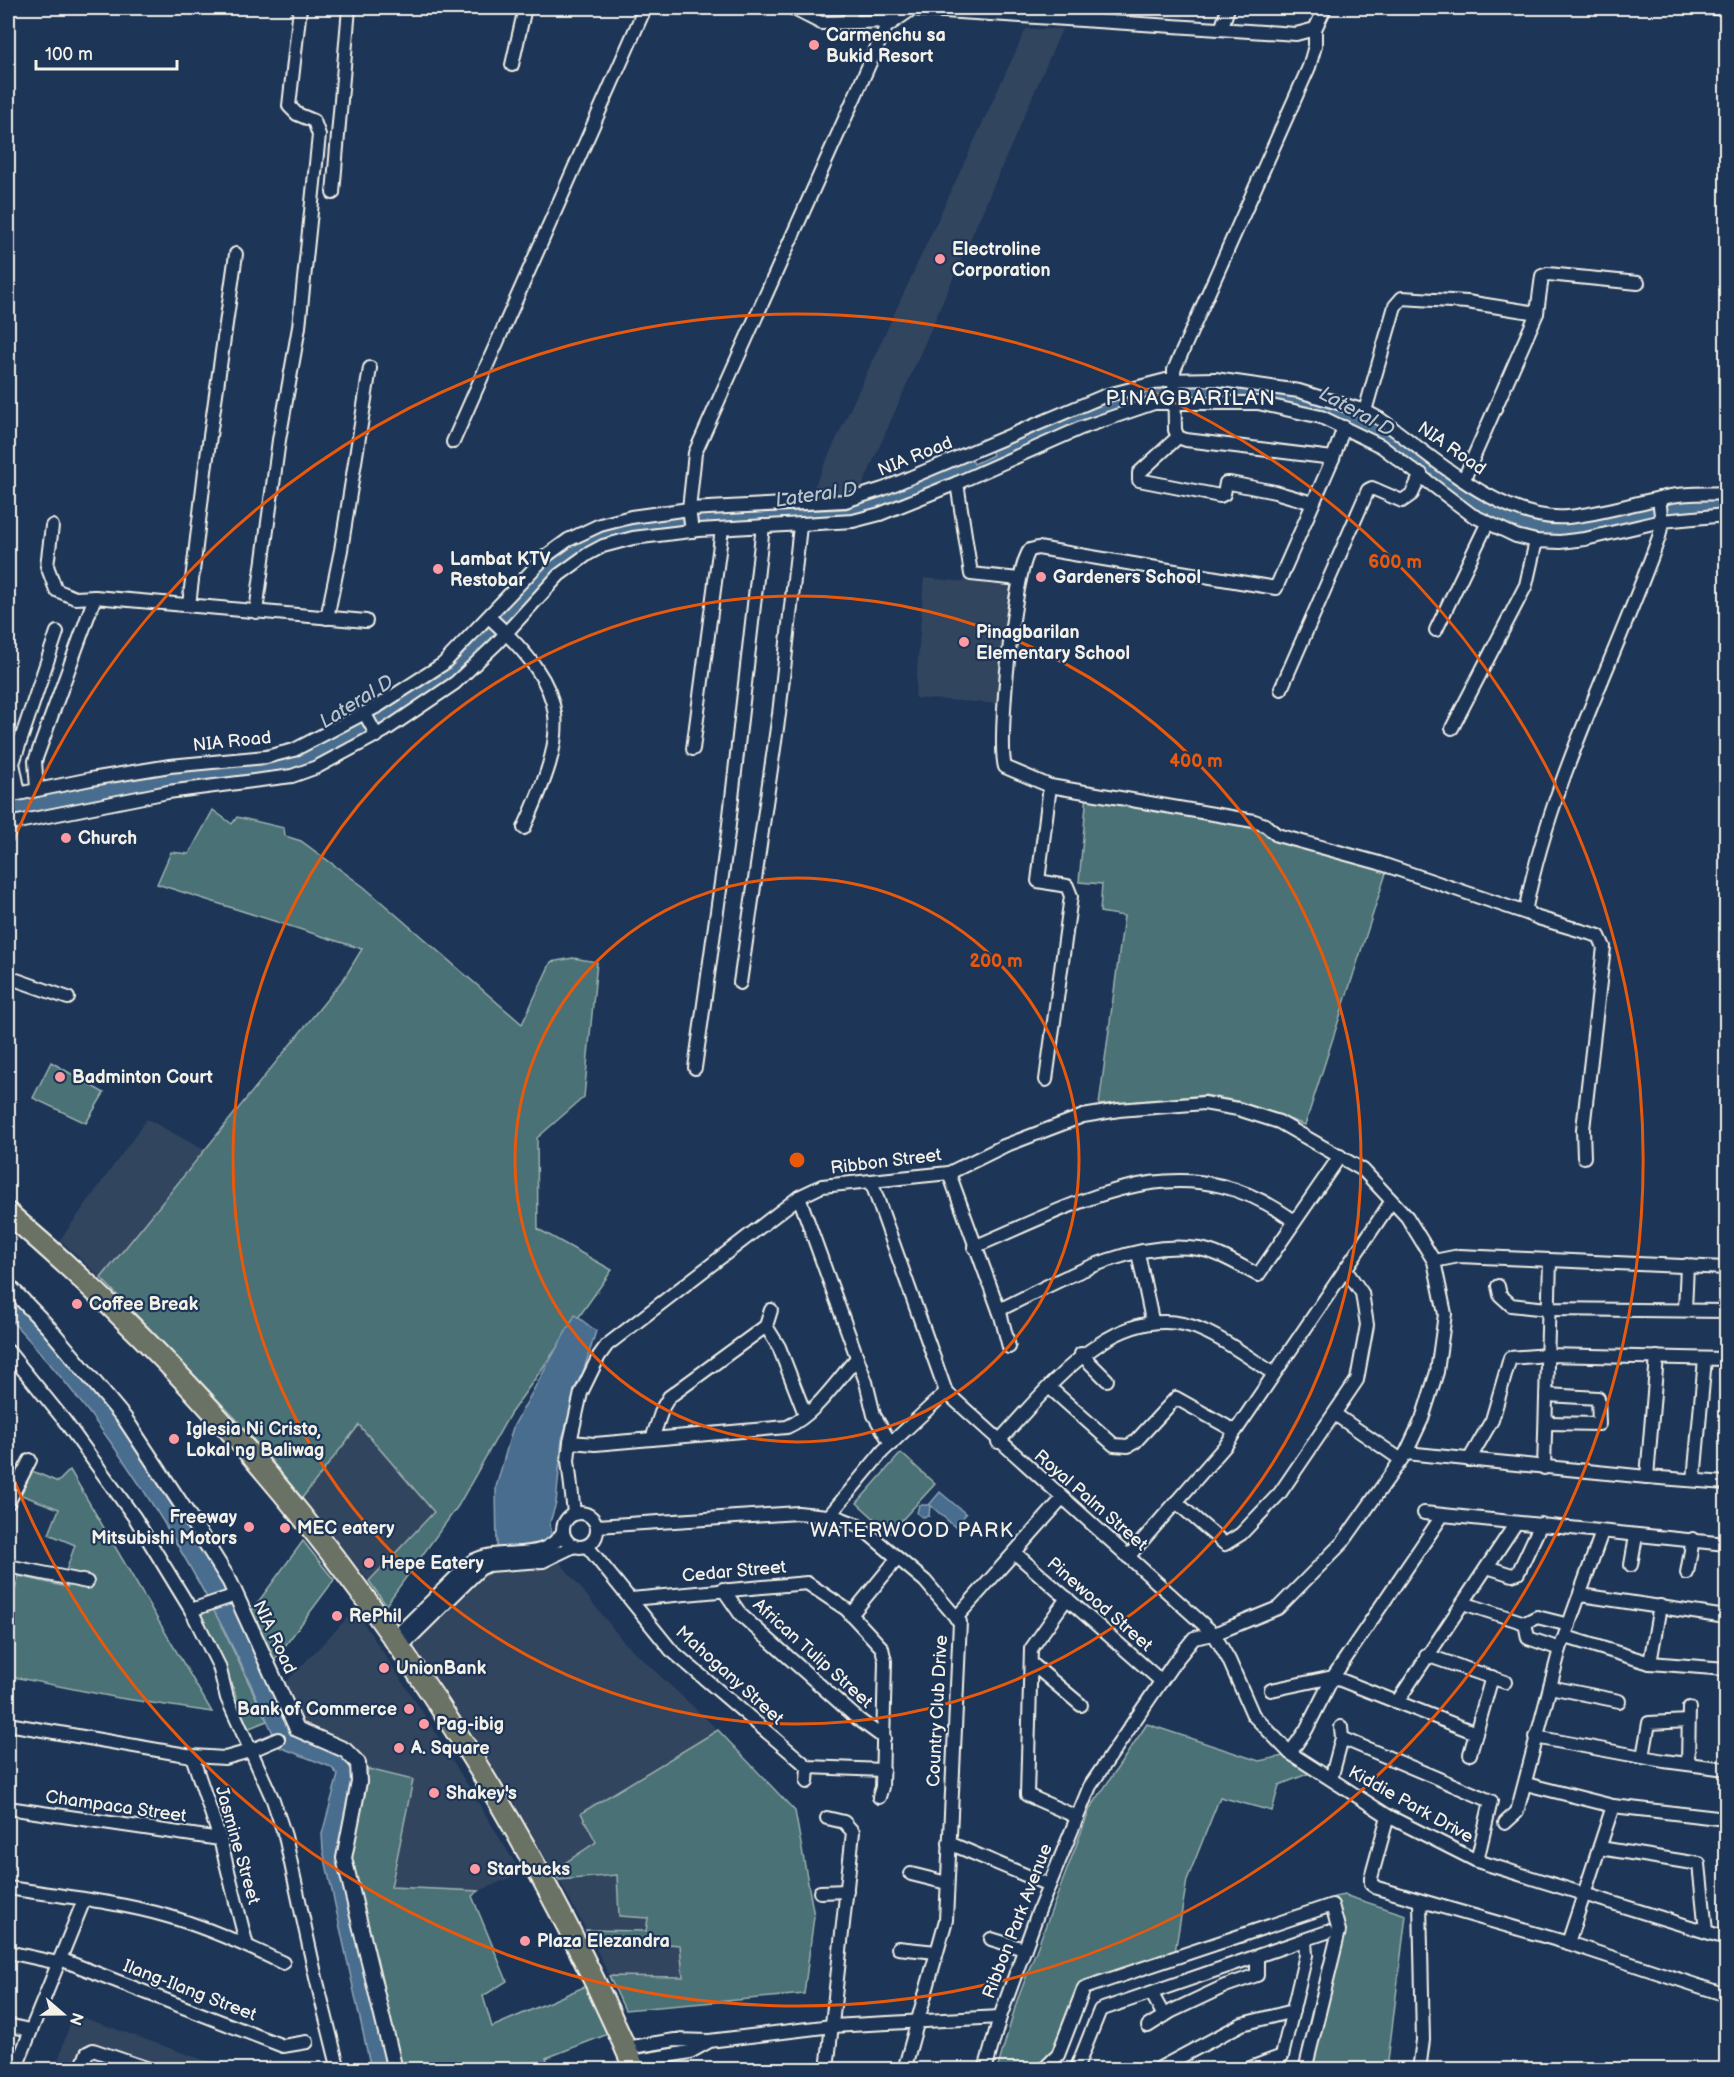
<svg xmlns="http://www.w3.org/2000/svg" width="1734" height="2077" viewBox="0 0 1734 2077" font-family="'Balsamiq Sans',sans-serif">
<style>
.built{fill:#32445e}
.green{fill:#497176;stroke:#9eb1af;stroke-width:1.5}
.water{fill:#486d8f;stroke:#8da2b3;stroke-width:1.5}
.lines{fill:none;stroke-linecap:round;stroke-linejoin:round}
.canal{stroke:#486d8f;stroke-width:10}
.minor-casing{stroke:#f4f1e8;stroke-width:16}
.tertiary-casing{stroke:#f4f1e8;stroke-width:18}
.trunk-casing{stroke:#f4f1e8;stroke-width:24}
.minor{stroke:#1d3557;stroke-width:12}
.tertiary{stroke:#1d3557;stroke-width:14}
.trunk{stroke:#6b7165;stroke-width:20}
.ring{fill:none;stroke:#e8590c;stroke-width:3}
.poi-dot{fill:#ff9aa2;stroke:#1d3557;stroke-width:2}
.labels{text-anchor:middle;stroke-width:4.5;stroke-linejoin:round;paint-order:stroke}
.poi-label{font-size:18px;font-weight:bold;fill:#f4f1e8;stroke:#1d3557;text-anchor:start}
.street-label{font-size:18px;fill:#f4f1e8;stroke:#1d3557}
.water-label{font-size:20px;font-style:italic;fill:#b8c3c9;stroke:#1d3557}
.neighbourhood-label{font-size:20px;letter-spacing:1.5px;fill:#f4f1e8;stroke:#1d3557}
.quarter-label{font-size:21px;letter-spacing:1.5px;fill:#f4f1e8;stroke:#1d3557}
.centre{fill:#e8590c;stroke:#1d3557;stroke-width:3}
.ring-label{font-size:18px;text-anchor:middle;font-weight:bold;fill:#e8590c;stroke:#1d3557;stroke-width:4.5;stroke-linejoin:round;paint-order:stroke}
</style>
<rect width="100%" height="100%" fill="#1d3557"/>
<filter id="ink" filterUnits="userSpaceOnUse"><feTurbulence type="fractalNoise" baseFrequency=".0167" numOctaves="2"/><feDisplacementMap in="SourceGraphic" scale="12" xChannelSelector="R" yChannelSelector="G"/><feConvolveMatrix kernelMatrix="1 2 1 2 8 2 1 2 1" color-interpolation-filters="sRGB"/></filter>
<g filter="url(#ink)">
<g class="built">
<polygon points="1026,29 1062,29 861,489 840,496 809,498"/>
<polygon points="924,578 1013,586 1003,704 915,698"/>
<polygon points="147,1119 204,1150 101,1278 60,1240"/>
<polygon points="359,1424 434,1512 369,1581 302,1498"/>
<polygon points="556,1557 623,1641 718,1730 582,1813 596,1842 553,1871 509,1793 412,1642 489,1570 543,1567"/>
<polygon points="355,1610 431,1725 521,1873 479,1891 391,1887 413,1780 368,1769 358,1751 310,1727 303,1721 284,1684"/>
<polygon points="618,1875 619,1915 648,1917 646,1931 586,1930 559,1880"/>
<polygon points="591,1938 680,1944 683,1977 609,1976"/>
<polygon points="73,2014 229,2069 55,2070"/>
</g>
<g class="green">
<polygon points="1087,794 1233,819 1387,870 1305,1125 1241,1102 1205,1095 1099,1105 1124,916 1100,912 1102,884 1079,882"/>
<polygon points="213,810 232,824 237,817 284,828 285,836 301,841 364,887 522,1024 551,962 573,958 597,962 584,1097 537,1138 538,1229 612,1270 510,1414 458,1506 386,1605 369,1581 434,1512 359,1425 302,1498 239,1422 101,1278 345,977 362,949 157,884 171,852 189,854"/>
<polygon points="51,1062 104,1093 86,1123 33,1098"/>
<polygon points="901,1453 935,1484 890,1533 857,1503"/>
<polygon points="30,1470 58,1482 70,1470 212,1712 119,1698 8,1676 8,1613 19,1576 67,1587 66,1571 75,1545 49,1534 59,1509 19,1494"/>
<polygon points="303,1541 334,1580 273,1662 250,1613"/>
<polygon points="212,1606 267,1721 247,1729 233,1687 196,1612"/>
<polygon points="1147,1724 1259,1761 1283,1756 1293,1757 1310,1773 1279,1785 1272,1811 1220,1797 1187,1880 1175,1952 1078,1985 1054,2052 1036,2069 997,2070 1017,2001 1090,1809"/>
<polygon points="718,1730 795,1811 814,1916 804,1994 625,2010 609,1976 683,1977 680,1945 591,1938 586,1930 646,1931 648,1918 619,1916 617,1875 559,1880 553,1871 596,1842 581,1813"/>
<polygon points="368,1769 413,1780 391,1887 479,1891 472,1896 507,1981 483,1996 492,2027 586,1986 608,2034 546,2058 552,2069 399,2069 349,1855"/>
<polygon points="1344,1895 1406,1915 1387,2069 1309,2070 1345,1930 1334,1897"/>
</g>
<g class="water">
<path d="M1171,386C1241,386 1321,390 1383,428C1432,459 1476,507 1534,520C1583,531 1625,508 1672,499C1689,495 1709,497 1726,497V511L1599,534L1539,538L1517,533L1467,506L1424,471L1352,425L1298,406L1252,397L1224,395L1161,399L854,519L602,542L449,682L382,727L314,764L289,772L8,819V800L166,772L295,754L376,716L449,669L551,561L575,542L592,535L630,523L690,515L846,509L966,460H972L974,464L993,455L990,447L1139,391Z"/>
<path d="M8,1296L58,1348L116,1418L226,1589L257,1651L292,1731L337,1750L351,1761L355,1786L338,1850L390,2069H371L323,1850L322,1834L338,1775L331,1767L279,1747C211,1590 126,1442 8,1317Z"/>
<polygon points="575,1315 596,1331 562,1439 556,1503 550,1522 552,1545 497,1549 496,1487 513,1427"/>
<polygon points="940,1492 966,1514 955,1527 930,1505 929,1516 922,1517 917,1513 919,1505 929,1505"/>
</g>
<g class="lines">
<g class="canal">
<polyline points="1199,396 1237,398"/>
<polyline points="341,734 374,714"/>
</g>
<defs>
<g id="minor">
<polyline points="792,8 821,23 893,21"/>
<polyline points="1325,8 1315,29 1315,46 1309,67 1174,370 1175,430 1178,437 1186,440 1333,458 1344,427"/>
<polyline points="1702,8 1719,8"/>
<polyline points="848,22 853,8"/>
<polyline points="1222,27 1228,8"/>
<polyline points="512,65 525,8"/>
<polyline points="333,193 349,8"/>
<polyline points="1365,411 1395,306 1402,298 1467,302 1537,313"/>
<polyline points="1178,437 1139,473 1139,480 1220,496 1224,494 1226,483 1230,483 1275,492 1313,503"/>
<polyline points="453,442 645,8"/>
<path d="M1333,458L1276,588L1038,548L1030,550C1014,569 997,741 1005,767L1050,786L1254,821L1265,825L1277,835L1379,863L1529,914"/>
<polyline points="1464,479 1537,313 1542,276 1548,274 1638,283"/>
<polyline points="957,483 971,574 1019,579"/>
<polyline points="52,526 47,566 56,590 75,598 95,597"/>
<polyline points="692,531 689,509 695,453 886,27 912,9 1296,34 1315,29"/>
<polyline points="189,605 205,471 236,254"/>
<polyline points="256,612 279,440 299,327 319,135 314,121 297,114 289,106 300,8"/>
<path d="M489,617C573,694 569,728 524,828"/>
<polyline points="327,618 341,550 370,368"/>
<polyline points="1436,630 1487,524"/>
<polyline points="1281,689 1368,490 1372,488 1402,501 1412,494 1421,474"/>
<polyline points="365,714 377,736"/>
<polyline points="1452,728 1526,585 1536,541"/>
<polyline points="693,749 722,529"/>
<polyline points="37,789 35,761 95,597 366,621"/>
<polyline points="19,793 13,763 57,632"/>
<path d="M8,796L91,779L170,766L266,757L294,750L378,706L443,664L546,556L568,540L600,525L631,517L689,509L845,501L883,489L1104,396L1166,380L1215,379L1299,391L1365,411L1380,419C1431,455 1502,523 1568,517C1602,514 1637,502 1671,496C1689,493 1708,494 1726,493"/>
<polyline points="8,824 168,792 292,776 317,767 384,731 455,683 496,644 559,575 588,554 603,546 633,538 699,530 853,521 880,514 957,483 1081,428 1154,403 1258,403 1321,417 1381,446 1472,515 1516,536 1536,541 1560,542 1585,539 1662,521 1726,515"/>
<polyline points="8,977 68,998"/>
<polyline points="740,983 779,714 800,526"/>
<polyline points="695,1068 728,833 763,526"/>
<polyline points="1046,1080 1071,896 1067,886 1038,881 1050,786"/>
<path d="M1584,1157L1583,1129L1604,947L1599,936L1538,918L1529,914L1526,907C1552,778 1615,660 1659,537L1662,523L1659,498"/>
<polyline points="949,1173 1001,1316 1009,1347"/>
<polyline points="871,1181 946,1392 1214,1634 1229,1660 1253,1715 1290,1753 1388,1816 1477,1861 1726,1938"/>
<polyline points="799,1197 866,1382 874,1415 891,1444"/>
<path d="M974,1247C1083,1201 1183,1139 1294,1221"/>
<polyline points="1138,1253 1152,1320"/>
<polyline points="1434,1261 1459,1256 1726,1268"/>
<polyline points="1498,1286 1500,1295 1511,1305 1547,1309 1726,1311"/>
<path d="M999,1310C1059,1281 1129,1239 1199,1249C1220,1252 1240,1266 1258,1275L1340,1156"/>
<polyline points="1685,1310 1687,1265"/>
<polyline points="766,1326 771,1310"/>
<polyline points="8,1351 64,1420 135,1518 191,1610 219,1666 227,1698 273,1800 285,1836 316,1978 339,2070"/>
<polyline points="1081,1354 1107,1380"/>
<polyline points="1049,1387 1114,1445 1128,1446 1135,1442 1176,1398 1235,1431"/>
<polyline points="1336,1415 1400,1459"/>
<polyline points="1547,1423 1599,1424 1598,1398 1547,1395"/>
<polyline points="652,1439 663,1407 669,1397 766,1326 779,1347 805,1414"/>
<path d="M570,1442L595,1444L787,1427C815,1415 837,1380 857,1358"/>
<path d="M998,1442C1048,1388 1120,1292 1204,1331C1229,1342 1251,1359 1274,1374"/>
<polyline points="1406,1453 1647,1477 1726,1483"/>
<polyline points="1469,1460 1492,1420 1510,1358 1547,1355 1726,1359"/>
<polyline points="1544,1468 1550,1261"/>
<polyline points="1647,1477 1657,1357"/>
<polyline points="1694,1480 1705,1359"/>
<polyline points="1176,1502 1225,1544 1241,1534 1280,1493 1357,1380 1367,1325 1362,1293 1345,1269"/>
<polyline points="8,1503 30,1460"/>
<circle cx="580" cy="1530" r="17"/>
<polyline points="574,1513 568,1460 570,1442 581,1393 599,1356 607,1345 799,1197 822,1186 949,1173 1004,1146 1083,1116 1119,1110 1204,1103 1238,1109 1279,1122 1363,1170 1407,1217 1434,1261 1445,1314 1437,1372 1422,1419 1406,1453 1343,1542 1278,1608 1214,1634 1194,1638 1173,1664 1090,1786 1037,1915 1000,2017 985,2070"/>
<polyline points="1424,1513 1726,1544"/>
<polyline points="829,1516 883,1451 946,1392"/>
<polyline points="597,1526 798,1513 837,1517 858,1525 925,1581 960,1622 946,1920 904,2070"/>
<polyline points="587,1546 671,1650 808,1767 883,1770"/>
<polyline points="1015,1553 1161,1681"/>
<polyline points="1128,1557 1226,1445 1391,1202"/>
<polyline points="1631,1565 1636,1536"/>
<polyline points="8,1566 87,1582"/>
<polyline points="1487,1567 1512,1575 1518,1573 1541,1524"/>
<polyline points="1687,1573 1693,1539"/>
<polyline points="723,1589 741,1615 858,1719 884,1738"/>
<polyline points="1581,1595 1726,1617"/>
<polyline points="1067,1598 1031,1649 1027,1795 1077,1817"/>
<polyline points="631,1599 807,1583 846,1609 882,1648 885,1661 882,1787 879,1797"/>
<polyline points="1463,1603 1525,1623 1537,1617 1569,1625"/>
<polyline points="191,1610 236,1595"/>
<polyline points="851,1615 897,1559"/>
<polyline points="956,1618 1062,1499"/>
<polyline points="1525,1623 1528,1638 1560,1649"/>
<polyline points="1566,1637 1650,1663 1726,1669"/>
<path d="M393,1639L471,1562C501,1544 542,1566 563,1532"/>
<polyline points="400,1648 480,1569 488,1565 543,1561 574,1546"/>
<polyline points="1426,1655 1505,1682"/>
<polyline points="1031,1663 1081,1705"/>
<polyline points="1650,1663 1660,1606"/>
<polyline points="1550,1687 1619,1701"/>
<polyline points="1271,1690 1333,1677 1442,1516"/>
<polyline points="1397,1702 1516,1523"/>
<polyline points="8,1724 192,1756 225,1758 250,1751 278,1739"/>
<polyline points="1535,1737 1664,1761 1726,1769"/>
<polyline points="1342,1738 1491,1801 1477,1861"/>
<polyline points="1290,1753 1306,1730 1333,1677 1476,1733"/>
<polyline points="1470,1754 1492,1677"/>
<polyline points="192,1756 220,1839 247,1946"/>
<polyline points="1643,1757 1649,1723 1688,1721"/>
<polyline points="1688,1764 1689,1708"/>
<polyline points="1331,1779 1342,1738 1341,1727"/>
<polyline points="807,1782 808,1767"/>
<polyline points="1526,1784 1613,1806 1726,1819"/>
<polyline points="8,1808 220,1839"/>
<polyline points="1388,1816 1371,1878 1371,1884 1377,1888 1568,1943 1726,1995"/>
<polyline points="827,1818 844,1822 853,1832 827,2070"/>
<polyline points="1505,1823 1517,1812 1560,1649 1602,1532"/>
<polyline points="949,1843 1049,1885"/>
<polyline points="1600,1848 1699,1864 1706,1931"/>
<polyline points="911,1874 947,1883"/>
<path d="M8,1888C60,1896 115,1901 167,1916C206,1927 246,1945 283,1963"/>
<polyline points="820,1892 847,1891"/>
<polyline points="991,1939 1024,1949"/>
<polyline points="1568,1943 1613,1806"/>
<polyline points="898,1948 936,1952"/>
<polyline points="8,1952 58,1963"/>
<polyline points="60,1959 283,2046 307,2042"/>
<polyline points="1152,1994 1164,2016"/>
<polyline points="8,2025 29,2030"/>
<polyline points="1148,2026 1172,2011 1225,1986 1257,1975 1257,1957"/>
<polyline points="626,2048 675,2040 709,2041 832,2026 1000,2017"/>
<polyline points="632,2062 690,2052 708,2042"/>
<polyline points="15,2070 84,1900"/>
<polyline points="81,2070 87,2053 93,2050 152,2070"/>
<polyline points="1043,2070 1058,2055 1084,1988 1332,1905 1339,1931 1305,2070"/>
<polyline points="1076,2070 1100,2010 1327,1932"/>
<polyline points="1156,2070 1242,2024 1293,2011"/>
<polyline points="1245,2070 1282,2056 1306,1955 1305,1941"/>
<polyline points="1419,2070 1423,2040 1420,1902"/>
</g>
<polyline id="tertiary" points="8,1285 49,1328 125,1419 187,1513 230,1582 297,1729 345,1750 358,1763 359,1782 344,1858 395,2070"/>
<path id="trunk" d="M8,1213C279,1444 494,1743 635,2070"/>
</defs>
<use href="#minor" class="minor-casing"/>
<use href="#tertiary" class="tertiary-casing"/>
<use href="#trunk" class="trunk-casing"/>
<use href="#minor" class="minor"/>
<use href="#tertiary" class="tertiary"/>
<use href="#trunk" class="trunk"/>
</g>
</g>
<g class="ring">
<circle cx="797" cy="1160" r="282"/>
<circle cx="797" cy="1160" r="564"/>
<path d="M10 850A846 846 0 1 1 10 1470"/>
</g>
<g class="poi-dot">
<circle cx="814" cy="45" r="6"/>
<circle cx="940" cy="259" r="6"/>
<circle cx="438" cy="569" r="6"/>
<circle cx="1041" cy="577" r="6"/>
<circle cx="964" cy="642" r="6"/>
<circle cx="66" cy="838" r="6"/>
<circle cx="60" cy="1077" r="6"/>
<circle cx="77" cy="1304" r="6"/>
<circle cx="174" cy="1439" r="6"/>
<circle cx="249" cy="1527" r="6"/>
<circle cx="285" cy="1528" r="6"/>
<circle cx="369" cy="1563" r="6"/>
<circle cx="337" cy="1616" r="6"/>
<circle cx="384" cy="1668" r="6"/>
<circle cx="409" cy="1709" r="6"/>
<circle cx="424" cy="1724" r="6"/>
<circle cx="399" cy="1748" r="6"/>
<circle cx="434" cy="1793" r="6"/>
<circle cx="475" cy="1869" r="6"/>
<circle cx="525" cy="1941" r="6"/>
</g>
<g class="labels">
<g class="poi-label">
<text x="826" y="41">Carmenchu sa<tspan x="826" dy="21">Bukid Resort</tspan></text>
<text x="952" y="255">Electroline<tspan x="952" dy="21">Corporation</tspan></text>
<text x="450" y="565">Lambat KTV<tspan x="450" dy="21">Restobar</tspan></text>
<text x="1053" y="583">Gardeners School</text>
<text x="976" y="638">Pinagbarilan<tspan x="976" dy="21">Elementary School</tspan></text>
<text x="78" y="844">Church</text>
<text x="72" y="1083">Badminton Court</text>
<text x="89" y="1310">Coffee Break</text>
<text x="186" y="1435">Iglesia Ni Cristo,<tspan x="186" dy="21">Lokal ng Baliwag</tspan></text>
<text x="237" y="1523" text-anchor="end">Freeway<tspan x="237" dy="21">Mitsubishi Motors</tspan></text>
<text x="297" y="1534">MEC eatery</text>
<text x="381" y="1569">Hepe Eatery</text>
<text x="349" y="1622">RePhil</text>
<text x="396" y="1674">UnionBank</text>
<text x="397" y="1715" text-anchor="end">Bank of Commerce</text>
<text x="436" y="1730">Pag-ibig</text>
<text x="411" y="1754">A. Square</text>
<text x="446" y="1799">Shakey's</text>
<text x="487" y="1875">Starbucks</text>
<text x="537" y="1947">Plaza Elezandra</text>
</g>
<g class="street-label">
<text transform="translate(1452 448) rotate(35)" y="6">NIA Road</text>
<text transform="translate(915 456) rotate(-22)" y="6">NIA Road</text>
<text transform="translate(232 741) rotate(-6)" y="6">NIA Road</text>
<text transform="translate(886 1161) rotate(-7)" y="6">Ribbon Street</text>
<text transform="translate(1091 1500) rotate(41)" y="6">Royal Palm Street</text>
<text transform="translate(734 1571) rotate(-5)" y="6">Cedar Street</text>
<text transform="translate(1100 1604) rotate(41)" y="6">Pinewood Street</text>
<text transform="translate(275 1637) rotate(65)" y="6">NIA Road</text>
<text transform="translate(813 1653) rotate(42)" y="6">African Tulip Street</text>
<text transform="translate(730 1675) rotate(42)" y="6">Mahogany Street</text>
<text transform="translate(937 1711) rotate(-87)" y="6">Country Club Drive</text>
<text transform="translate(1411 1804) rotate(29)" y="6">Kiddie Park Drive</text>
<text transform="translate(116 1806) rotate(8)" y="6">Champaca Street</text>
<text transform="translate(238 1845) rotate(74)" y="6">Jasmine Street</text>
<text transform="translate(1017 1921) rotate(-69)" y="6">Ribbon Park Avenue</text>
<text transform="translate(190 1990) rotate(21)" y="6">Ilang-Ilang Street</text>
</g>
<g class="water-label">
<text transform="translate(1357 411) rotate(29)" y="7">Lateral D</text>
<text transform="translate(816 494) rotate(-8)" y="7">Lateral D</text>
<text transform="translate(356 701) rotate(-32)" y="7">Lateral D</text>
</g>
<g class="neighbourhood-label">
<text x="912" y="1537">WATERWOOD PARK</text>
</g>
<g class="quarter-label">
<text x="1191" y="405">PINAGBARILAN</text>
</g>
</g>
<circle cx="797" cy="1160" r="9" class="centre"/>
<g class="ring-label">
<text x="1395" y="568">600 m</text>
<text x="1196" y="767">400 m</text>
<text x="996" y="967">200 m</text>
</g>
<rect width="1734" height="2077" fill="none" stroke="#1d3557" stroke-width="30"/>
<rect x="15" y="15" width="1704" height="2047" fill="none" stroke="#f4f1e8" stroke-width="2" filter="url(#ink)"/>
<g transform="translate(63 2014) rotate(110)" stroke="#1d3557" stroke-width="4.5" paint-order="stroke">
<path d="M0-4.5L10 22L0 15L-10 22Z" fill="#f4f1e8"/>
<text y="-9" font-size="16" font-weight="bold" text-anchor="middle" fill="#f4f1e8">N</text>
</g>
<path d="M36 60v9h141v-9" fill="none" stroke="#f4f1e8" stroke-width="3"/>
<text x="45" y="60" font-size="18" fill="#f4f1e8" stroke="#1d3557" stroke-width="4.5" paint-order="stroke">100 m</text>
</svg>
